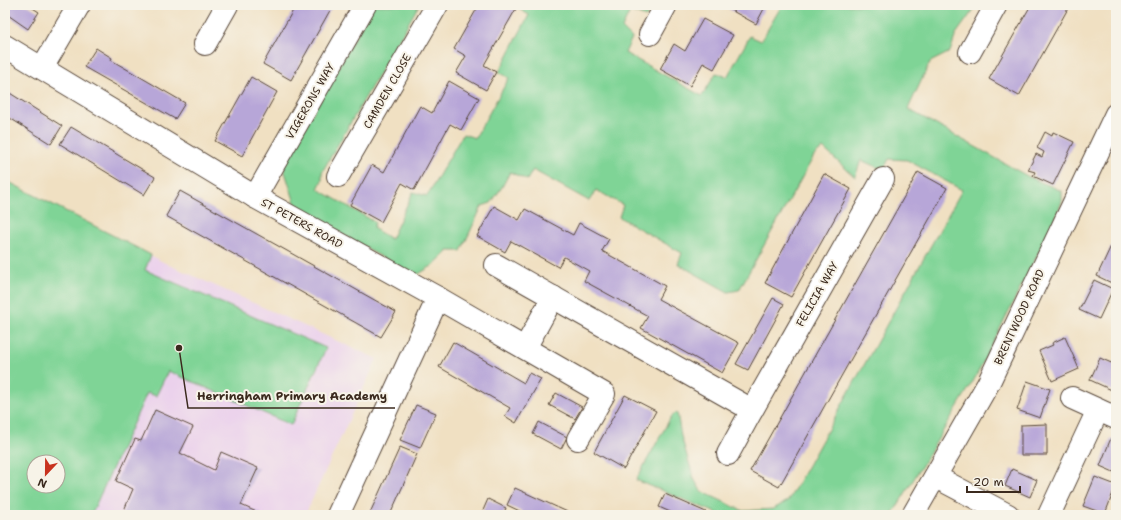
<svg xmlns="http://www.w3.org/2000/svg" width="1121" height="520" viewBox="0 0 1121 520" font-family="'Shantell Sans',sans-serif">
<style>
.built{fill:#ebd1ec;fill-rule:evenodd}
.green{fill:#7fd496;stroke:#5d7f5a;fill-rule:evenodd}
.building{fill:#b7a6d8}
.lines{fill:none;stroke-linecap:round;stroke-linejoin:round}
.minor-casing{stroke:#564537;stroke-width:24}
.minor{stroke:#fff;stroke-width:22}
.labels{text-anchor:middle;stroke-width:4;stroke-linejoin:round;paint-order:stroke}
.street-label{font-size:11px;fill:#3b2a1e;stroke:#f7f3e8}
.leader{fill:none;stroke:#3b2a1e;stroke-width:1.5}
.callout-dot{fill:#3b2a1e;stroke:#f7f3e8;stroke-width:1.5}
.callout-label{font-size:12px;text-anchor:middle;font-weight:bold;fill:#3b2a1e;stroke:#f7f3e8;stroke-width:4;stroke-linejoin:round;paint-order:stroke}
</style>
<rect width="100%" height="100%" fill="#f7f3e8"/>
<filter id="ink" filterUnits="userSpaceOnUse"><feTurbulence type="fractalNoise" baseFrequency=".025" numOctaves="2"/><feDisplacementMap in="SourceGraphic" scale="8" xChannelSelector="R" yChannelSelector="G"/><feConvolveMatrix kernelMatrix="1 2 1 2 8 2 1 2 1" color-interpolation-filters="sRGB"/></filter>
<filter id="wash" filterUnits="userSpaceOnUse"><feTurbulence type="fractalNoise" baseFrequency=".012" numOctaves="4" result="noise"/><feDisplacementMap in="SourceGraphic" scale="16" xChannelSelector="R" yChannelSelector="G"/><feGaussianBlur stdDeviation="0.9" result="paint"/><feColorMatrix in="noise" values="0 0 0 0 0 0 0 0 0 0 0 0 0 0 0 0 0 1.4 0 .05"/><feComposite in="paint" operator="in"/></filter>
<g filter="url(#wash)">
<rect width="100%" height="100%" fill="#f0e0c2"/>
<path class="built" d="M5,180L165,263L377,359L305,515H5ZM34,462H58V486H34Z"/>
<g class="green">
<polygon points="373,5 419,5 322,172 322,180 318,189 375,222 373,228 391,239 413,192 427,196 463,134 475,138 509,78 499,72 529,15 519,9 522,5 654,5 646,17 630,11 622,28 632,38 625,53 702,96 716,73 727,77 750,36 761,41 782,5 977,5 956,34 950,52 930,62 908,109 1029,177 1062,191 1062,201 1055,220 975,378 892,515 719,515 719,514 636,480 671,417 677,412 681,436 694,479 701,491 743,511 773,509 788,501 962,190 907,160 889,159 883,170 861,160 855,177 823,148 814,156 739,290 728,292 678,264 682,253 619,217 623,205 596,190 589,201 533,170 527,180 510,172 502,187 491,203 482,206 461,251 448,251 432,266 415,276 297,209 283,166"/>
<path d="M5,180L151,255L145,270L326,348L291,425L168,371L156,396L147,393L92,513L95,515H5ZM34,462H58V486H34Z"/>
</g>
<g id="blocks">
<g class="building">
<polygon points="5,5 28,5 39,12 28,29 5,13"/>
<polygon points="296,5 333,5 291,80 263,64"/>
<polygon points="479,5 514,5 517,7 484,65 496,72 486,90 456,73 466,56 454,49"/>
<polygon points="729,5 766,5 756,24 727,8"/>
<polygon points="1031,5 1070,5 1019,96 989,79"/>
<polygon points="703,19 733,35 714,69 703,63 690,86 660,69 674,44 685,51"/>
<polygon points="96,48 112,58 111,60 185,103 175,119 84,67"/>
<polygon points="251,77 277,92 242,156 215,141"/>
<polygon points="449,81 479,98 461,130 450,124 414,190 402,183 381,222 350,205 372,165 384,172 420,106 432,113"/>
<polygon points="5,90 62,126 51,144 5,115"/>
<polygon points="71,127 155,177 144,195 60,144"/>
<polygon points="1045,132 1052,136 1053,132 1074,142 1053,185 1033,176 1035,172 1028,170 1036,154 1042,157 1044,152 1037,148"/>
<polygon points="918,172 947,188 779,487 750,471"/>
<polygon points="824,174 851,189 791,297 765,283"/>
<polygon points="180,191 396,312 381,337 166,216"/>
<polygon points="494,206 519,220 525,209 573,235 579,223 609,239 602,251 665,286 658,299 739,343 722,373 641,328 648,316 584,281 589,271 564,257 558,267 511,241 505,252 477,236"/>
<polygon points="1111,246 1116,249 1116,285 1097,276"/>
<polygon points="1094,280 1113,289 1099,319 1079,310"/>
<polygon points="773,298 784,304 748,370 736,364"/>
<polygon points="1065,337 1079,369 1052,381 1039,351 1053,345 1052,343"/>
<polygon points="453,342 524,383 529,373 541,379 516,423 505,416 510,408 439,367"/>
<polygon points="1100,358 1116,365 1116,392 1090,380"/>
<polygon points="1027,381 1050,389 1040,418 1017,410"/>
<polygon points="556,393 582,407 575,419 549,405"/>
<polygon points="625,395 656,411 624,469 594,452"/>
<polygon points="416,405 436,413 420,448 400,440"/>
<polygon points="155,410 193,427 180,453 214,470 221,452 258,468 241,505 261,514 260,515 122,515 133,489 116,481 135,439 141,441"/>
<polygon points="539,422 567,437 561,449 533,434"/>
<polygon points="1047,424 1047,455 1021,455 1021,425"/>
<polygon points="1111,438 1116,440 1116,473 1100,466"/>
<polygon points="400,447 417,454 390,515 369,515"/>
<polygon points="1012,469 1037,480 1030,497 1005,486"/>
<polygon points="1095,477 1116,485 1105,514 1083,506"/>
<polygon points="515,488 574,515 528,515 507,505"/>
<polygon points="665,494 706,512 705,515 677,515 659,507"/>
<polygon points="488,499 506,508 503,515 481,515"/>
</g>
</g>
</g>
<g filter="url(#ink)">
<use href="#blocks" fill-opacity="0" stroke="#564537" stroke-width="1"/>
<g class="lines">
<defs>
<g id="minor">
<polyline points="650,34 666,5"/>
<polyline points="205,44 227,5"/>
<polyline points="5,46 255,197 438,298 604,394 578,439"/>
<polyline points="970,52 996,5"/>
<polyline points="42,68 79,5"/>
<polyline points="338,176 437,5"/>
<polyline points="255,197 365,5"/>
<polyline points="496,265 752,410 883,179"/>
<polyline points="525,348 553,297"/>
<polyline points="1072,398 1116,418"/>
<polyline points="728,454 752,410"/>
<polyline points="936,477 1008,515"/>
<polyline points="338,515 438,298"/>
<polyline points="913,515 988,384 1116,114"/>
<polyline points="1049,515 1098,410"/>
</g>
</defs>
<use href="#minor" class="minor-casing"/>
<use href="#minor" class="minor"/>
</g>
</g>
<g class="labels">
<g class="street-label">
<text transform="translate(387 91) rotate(-60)" y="4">CAMDEN CLOSE</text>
<text transform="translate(310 101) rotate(-60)" y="4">VIGERONS WAY</text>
<text transform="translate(302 223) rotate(29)" y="4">ST PETERS ROAD</text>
<text transform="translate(817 294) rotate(-60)" y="4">FELICIA WAY</text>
<text transform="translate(1019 317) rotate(-65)" y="4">BRENTWOOD ROAD</text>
</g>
</g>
<path class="leader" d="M179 348L188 408H395"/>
<circle class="callout-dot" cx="179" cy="348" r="4"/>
<g class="callout-label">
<text x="292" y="400">Herringham Primary Academy</text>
</g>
<rect width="1121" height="520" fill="none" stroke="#f7f3e8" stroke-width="20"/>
<g transform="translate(46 474) rotate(202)"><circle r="19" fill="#f7f3e8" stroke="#aca397"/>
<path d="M0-3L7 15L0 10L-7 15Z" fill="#c8321e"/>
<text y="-6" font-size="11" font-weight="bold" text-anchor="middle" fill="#3b2a1e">N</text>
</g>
<path d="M967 486v6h53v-6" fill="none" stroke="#3b2a1e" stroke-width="2"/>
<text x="973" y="486" font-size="12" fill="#3b2a1e" stroke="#f7f3e8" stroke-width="3" paint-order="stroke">20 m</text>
</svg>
